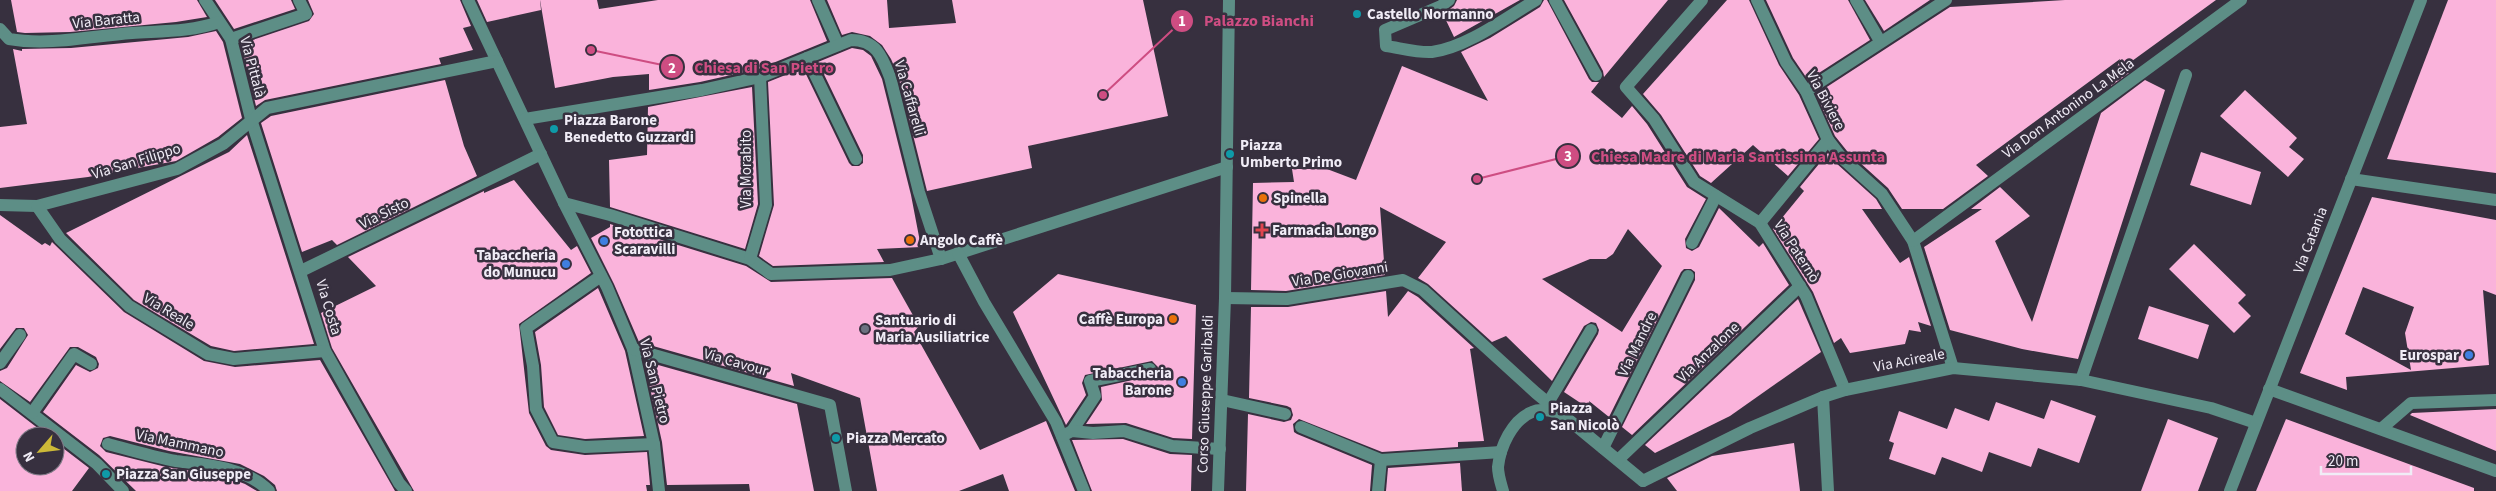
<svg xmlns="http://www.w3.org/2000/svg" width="2496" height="491" viewBox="0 0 2496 491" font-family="'Source Sans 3',sans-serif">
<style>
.building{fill:#fab3db;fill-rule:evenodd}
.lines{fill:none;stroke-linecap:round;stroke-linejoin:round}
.minor{stroke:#5d8e86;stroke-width:12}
.culture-dot{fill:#0f9aa8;stroke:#37303f;stroke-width:2}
.food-dot{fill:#e8710a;stroke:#37303f;stroke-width:2}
.health-dot{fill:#e0444e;stroke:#37303f;stroke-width:2}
.shop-dot{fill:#3f7fe0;stroke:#37303f;stroke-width:2}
.worship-dot{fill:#6b7280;stroke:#37303f;stroke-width:2}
.labels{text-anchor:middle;stroke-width:5;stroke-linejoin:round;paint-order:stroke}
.poi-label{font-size:15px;font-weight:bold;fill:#f0ecf6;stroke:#37303f;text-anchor:start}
.street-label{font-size:15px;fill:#f0ecf6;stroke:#37303f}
.leader{fill:none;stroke:#ce4d82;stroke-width:2}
.callout-dot{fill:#ce4d82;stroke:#37303f;stroke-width:2}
.mark-label{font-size:15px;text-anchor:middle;font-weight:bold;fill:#fff}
.callout-label{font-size:16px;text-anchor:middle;font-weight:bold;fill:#ce4d82;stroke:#37303f;stroke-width:5;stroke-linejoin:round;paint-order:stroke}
</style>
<rect width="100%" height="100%" fill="#37303f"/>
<g class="building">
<polygon points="11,0 197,0 207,17 176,22 70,32 25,33 17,32"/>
<polygon points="215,0 291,0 295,9 234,29"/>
<polygon points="308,0 460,0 471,26 463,28 473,50 439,58 441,64 265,100 256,106 241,44 309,21 314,14"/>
<polygon points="477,0 540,0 541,10 487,22"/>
<polygon points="540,0 597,0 599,9 658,0 810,0 827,41 758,69 700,82 649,90 649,74 613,77 555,88"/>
<polygon points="827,0 887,0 889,28 956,23 952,0 1143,0 1168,116 1028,146 1032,168 927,191 898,75 891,59 882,45 870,36 852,32 842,35"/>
<polygon points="1457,0 1520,0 1454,37 1443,14 1454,6"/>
<path d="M1544,0H1547L1589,79L1592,82H1599L1591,92L1622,118L1632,106L1647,124L1687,187L1706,199L1685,239L1686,248L1692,251L1699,247L1719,208L1759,247L1763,243L1789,285L1632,435L1622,427L1695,280V272L1691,269H1684L1681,272L1609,417L1589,401L1591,410L1564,392L1598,334L1599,330L1596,323L1591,322L1584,326L1552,381L1506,336L1492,342L1428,284L1418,278L1446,242L1380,207L1385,275L1286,291L1251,290L1253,183L1294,182L1292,169H1327L1356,180L1402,66L1488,101L1461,52L1490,38L1540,7ZM1628,229L1662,266L1622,332L1542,279L1590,259H1606L1613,254Z"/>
<polygon points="1564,0 1668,0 1604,77 1603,71"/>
<polygon points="1727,0 1749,0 1779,65 1799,95 1819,139 1788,176 1753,145 1711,183 1700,176 1661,115 1643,94"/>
<polygon points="1766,0 1848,0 1870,40 1808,80 1793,58"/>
<polygon points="1865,0 1930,0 1884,31"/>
<polygon points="2065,0 2216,0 2121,69 2129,73 2111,86 2120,59 1976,165 1988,176 1943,209 1902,209 1888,188 1847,151 1835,136 1816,94 1950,7"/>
<polygon points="2448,0 2496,0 2496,173 2387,159"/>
<polygon points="216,31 223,42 242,118 218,137 176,161 88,177 0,188 0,127 27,124 13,49 22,51 22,49 71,48 188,37"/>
<polygon points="852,48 863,50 871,56 882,79 911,195 921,247 877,249 884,262 773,266 759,256 774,205 768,82 803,68 849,163 852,166 859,166 863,163 863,155 818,62"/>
<polygon points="445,80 464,146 477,176 337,245 332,240 302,252 261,123 271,116"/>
<polygon points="2145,80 2165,90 2078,359 2022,349 1950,330 1924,247 1982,209 1971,209 2000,187 2030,216 1995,241 2032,322 2101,113"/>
<polygon points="752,87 758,204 745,249 610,207 609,160 647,155 648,107"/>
<polygon points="2245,90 2297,138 2289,147 2304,159 2288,177 2220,116"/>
<polygon points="247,135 314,344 234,351 211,346 134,300 66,233 229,152"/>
<polygon points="2201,152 2261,172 2251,205 2190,185"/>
<polygon points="1828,153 1836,163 1876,199 1882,209 1862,209 1900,263 1909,257 1931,326 1918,322 1921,332 1909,330 1905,344 1850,353 1841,338 1834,343 1813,292 1773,229 1804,191 1800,187"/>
<polygon points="514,180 571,250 577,246 591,273 519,324 529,413 546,446 551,450 585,455 647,452 650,485 646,485 647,491 414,491 332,348 321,313 376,286 348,257 484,191 484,193"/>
<path d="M2372,197L2496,220V295L2483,290L2489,365L2346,377L2347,390L2300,373ZM2363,287L2414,307L2405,333L2411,370L2345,334Z"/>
<polygon points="0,215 42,245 45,243 50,246 52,242 124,312 204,361 235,367 320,360 395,491 277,491 275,485 264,476 240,464 169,451 110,436 103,438 100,446 106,452 166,467 224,476 245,484 257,491 136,491 99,455 43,412 76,365 90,372 98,368 99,364 96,357 78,347 70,347 30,402 0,381 0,371 7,368 28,335 24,328 16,328 0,349"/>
<polygon points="610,224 746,266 771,282 892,278 919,326 914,332 980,450 1046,421 1075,491 1009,491 1003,474 959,491 877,491 860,398 791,373 794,386 639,342 614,284 591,238 610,227"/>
<polygon points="2194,244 2246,295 2238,303 2251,316 2234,333 2169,269"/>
<polygon points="1058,274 1196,305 1192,439 1173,438 1126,423 1086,424 1102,400 1101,387 1155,375 1158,367 1152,361 1085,375 1082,383 1086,395 1066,425 1013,312"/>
<polygon points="598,288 625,351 644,436 585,439 558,435 544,407 541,365 535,332"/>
<polygon points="1386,291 1388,317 1408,291 1418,297 1474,348 1470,349 1484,441 1458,442 1458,447 1382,452 1299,419 1293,424 1294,432 1297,434 1372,465 1370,491 1246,491 1248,414 1284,422 1291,420 1293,415 1291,408 1287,406 1249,398 1251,307 1288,307"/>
<polygon points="1798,299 1821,352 1730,416 1655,453 1645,445"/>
<polygon points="2149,306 2209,325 2198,359 2138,339"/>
<polygon points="644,361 797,404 814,491 750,491 749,484 667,485 662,442"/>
<polygon points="0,399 48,436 25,436 25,466 55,466 55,442 89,468 72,491 0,491"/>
<polygon points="2051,400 2096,416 2079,463 2038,448 2031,467 1989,452 1982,472 1942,457 1935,475 1889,459 1894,443 1889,441 1899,411 1947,429 1955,408 1989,421 1996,402 2044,419"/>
<polygon points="2496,409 2496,451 2410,415 2412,413"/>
<polygon points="2168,419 2218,438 2198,491 2141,491"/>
<polygon points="2286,419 2474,488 2474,491 2256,491"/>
<polygon points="1123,439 1170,454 1192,455 1191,491 1092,491 1072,440"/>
<polygon points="1794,443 1800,491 1677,491 1667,478 1712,456"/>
<polygon points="1460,463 1462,491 1386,491 1388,468"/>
</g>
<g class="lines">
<g class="minor">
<polyline points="205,0 231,39 251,119 325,351 399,483 406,491"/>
<polyline points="468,0 564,203 607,287 633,349 654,444 659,491"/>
<polyline points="818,0 838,45"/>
<path d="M1449,0L1441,6L1385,30L1386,46C1400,48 1418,53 1432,52C1466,48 1507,17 1536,0"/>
<polyline points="1555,0 1596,75"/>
<polyline points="1702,0 1626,87 1654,119 1694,182 1760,223 1806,296 1845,390"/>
<polyline points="1757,0 1786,62 1806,91 1828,140 1841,157 1882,194 1913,241 1953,368"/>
<polyline points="1856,0 1880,41"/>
<path d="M0,29L9,39C50,46 91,36 132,33C162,31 191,32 219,22"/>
<polyline points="231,39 306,14 299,0"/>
<polyline points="807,58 856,159"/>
<polyline points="1806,91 1946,0"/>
<path d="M525,119L702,90L760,77L851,40C876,40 882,56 890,77L919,192L941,259"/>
<polyline points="2351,179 2496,200"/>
<polyline points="564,203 610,215 750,259 771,274 890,270 941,259 1227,167"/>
<polyline points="0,205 37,206 177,169 223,144 267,108 497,61"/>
<polyline points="37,206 60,239 129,306 208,354 234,359 325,351"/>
<polyline points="1760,223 1828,140"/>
<polyline points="1913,241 2241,0"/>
<polyline points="1692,243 1716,196"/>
<polyline points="958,253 984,302 1056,422 1084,491"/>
<polyline points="750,259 766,205 760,77"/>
<polyline points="301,271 541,154"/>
<polyline points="601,276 526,328 533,366 536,409 553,442 585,447 654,444"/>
<polyline points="1225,298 1287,299 1403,280 1423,290 1536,393 1643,481"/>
<polyline points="633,349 830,405 846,491"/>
<polyline points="0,363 20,335"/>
<polyline points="2081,380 2186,75"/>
<polyline points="0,389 97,464 123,491"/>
<polyline points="2269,389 2496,471"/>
<polyline points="1823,397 1828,491"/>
<polyline points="1222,400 1285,414"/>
<polyline points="1548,403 1591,330"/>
<polyline points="32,413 74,354 91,364"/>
<polyline points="1301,427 1381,460 1501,452"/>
<polyline points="2381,429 2411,403 2496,400"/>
<polyline points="1072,431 1095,396 1090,381 1150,369"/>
<polyline points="1062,436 1072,431 1093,433 1124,431 1172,446 1220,449"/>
<path d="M108,444C130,450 153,457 176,461C207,465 246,467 269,491"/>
<polyline points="1603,448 1688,276"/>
<polyline points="1618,460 1800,286"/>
<polyline points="1643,481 1750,428 1823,397 1845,390 1953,368 2081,380 2211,408 2256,423"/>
<polyline points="1218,491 1225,298 1229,0"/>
<polyline points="1378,491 1381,460"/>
<path d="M1503,491C1501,484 1498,475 1498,467C1500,447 1512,420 1532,412C1541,408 1550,411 1559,413"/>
<polyline points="2230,491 2421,0"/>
</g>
</g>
<g class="culture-dot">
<circle cx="1357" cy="14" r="5"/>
<circle cx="554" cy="129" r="5"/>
<circle cx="1230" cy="154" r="5"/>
<circle cx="1540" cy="417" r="5"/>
<circle cx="836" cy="438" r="5"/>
<circle cx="106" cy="474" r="5"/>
</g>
<g class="food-dot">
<circle cx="1263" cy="198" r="5"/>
<circle cx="910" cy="240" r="5"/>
<circle cx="1173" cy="319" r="5"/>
</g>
<path class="health-dot" d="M1259.5 222.5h5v5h5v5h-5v5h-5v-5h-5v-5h5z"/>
<g class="shop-dot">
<circle cx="604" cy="241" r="5"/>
<circle cx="566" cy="264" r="5"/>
<circle cx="2469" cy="355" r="5"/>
<circle cx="1182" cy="382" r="5"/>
</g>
<circle class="worship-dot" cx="865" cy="329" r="5"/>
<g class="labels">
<g class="poi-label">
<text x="1367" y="19">Castello Normanno</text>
<text x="564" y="125">Piazza Barone<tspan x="564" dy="17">Benedetto Guzzardi</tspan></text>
<text x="1240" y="150">Piazza<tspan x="1240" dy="17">Umberto Primo</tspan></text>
<text x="1273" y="203">Spinella</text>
<text x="1272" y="235">Farmacia Longo</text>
<text x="614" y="237">Fotottica<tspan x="614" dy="17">Scaravilli</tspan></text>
<text x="920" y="245">Angolo Caffè</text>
<text x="556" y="260" text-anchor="end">Tabaccheria<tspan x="556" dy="17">do Munucu</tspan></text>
<text x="1163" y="324" text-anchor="end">Caffè Europa</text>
<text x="875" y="325">Santuario di<tspan x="875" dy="17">Maria Ausiliatrice</tspan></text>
<text x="2459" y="360" text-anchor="end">Eurospar</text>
<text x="1172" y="378" text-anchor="end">Tabaccheria<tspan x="1172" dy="17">Barone</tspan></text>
<text x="1550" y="413">Piazza<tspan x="1550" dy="17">San Nicolò</tspan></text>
<text x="846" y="443">Piazza Mercato</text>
<text x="116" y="479">Piazza San Giuseppe</text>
</g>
<g class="street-label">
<text transform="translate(106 20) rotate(-6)" y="5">Via Baratta</text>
<text transform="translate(253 67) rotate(75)" y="5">Via Pittalà</text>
<text transform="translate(910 98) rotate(74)" y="5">Via Caffarelli</text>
<text transform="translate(1826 100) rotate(62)" y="5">Via Biviere</text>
<text transform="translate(2068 108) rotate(-36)" y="5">Via Don Antonino La Mela</text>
<text transform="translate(136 161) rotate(-17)" y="5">Via San Filippo</text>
<text transform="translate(746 169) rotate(-90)" y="5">Via Morabito</text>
<text transform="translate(384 213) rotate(-26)" y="5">Via Sisto</text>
<text transform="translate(2310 240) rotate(-69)" y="5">Via Catania</text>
<text transform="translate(1797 251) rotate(57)" y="5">Via Paternò</text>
<text transform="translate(1340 274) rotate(-9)" y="5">Via De Giovanni</text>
<text transform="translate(329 307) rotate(73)" y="5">Via Costa</text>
<text transform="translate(169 311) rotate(31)" y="5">Via Reale</text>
<text transform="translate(1637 344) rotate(-64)" y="5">Via Mandre</text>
<text transform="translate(1708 352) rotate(-44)" y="5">Via Anzalone</text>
<text transform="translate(1909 360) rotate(-11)" y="5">Via Acireale</text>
<text transform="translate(736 362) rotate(16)" y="5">Via Cavour</text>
<text transform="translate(655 381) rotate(76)" y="5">Via San Pietro</text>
<text transform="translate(1205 394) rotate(-88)" y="5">Corso Giuseppe Garibaldi</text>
<text transform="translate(180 443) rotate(12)" y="5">Via Mammano</text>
</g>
</g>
<path class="leader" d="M1103 95L1182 21M591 50L672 67M1477 179L1568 156"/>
<g class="callout-dot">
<circle cx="1103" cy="95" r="5"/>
<circle cx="591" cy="50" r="5"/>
<circle cx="1477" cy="179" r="5"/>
<circle cx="1182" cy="21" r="12"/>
<circle cx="672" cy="67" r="12"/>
<circle cx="1568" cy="156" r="12"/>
</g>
<g class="mark-label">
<text x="1182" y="26">1</text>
<text x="672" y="73">2</text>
<text x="1568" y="161">3</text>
</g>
<g class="callout-label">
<text x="1259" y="26">Palazzo Bianchi</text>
<text x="764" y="73">Chiesa di San Pietro</text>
<text x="1738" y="162">Chiesa Madre di Maria Santissima Assunta</text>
</g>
<g transform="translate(40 451) rotate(242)"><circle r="24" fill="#37303f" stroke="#817b88"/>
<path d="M0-4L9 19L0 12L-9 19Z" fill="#ccb938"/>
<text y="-8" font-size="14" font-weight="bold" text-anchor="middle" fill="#f0ecf6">N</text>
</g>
<path d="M2321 466v8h90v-8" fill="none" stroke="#f0ecf6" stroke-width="2.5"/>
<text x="2328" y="466" font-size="15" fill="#f0ecf6" stroke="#37303f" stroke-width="4" paint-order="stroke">20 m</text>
</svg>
